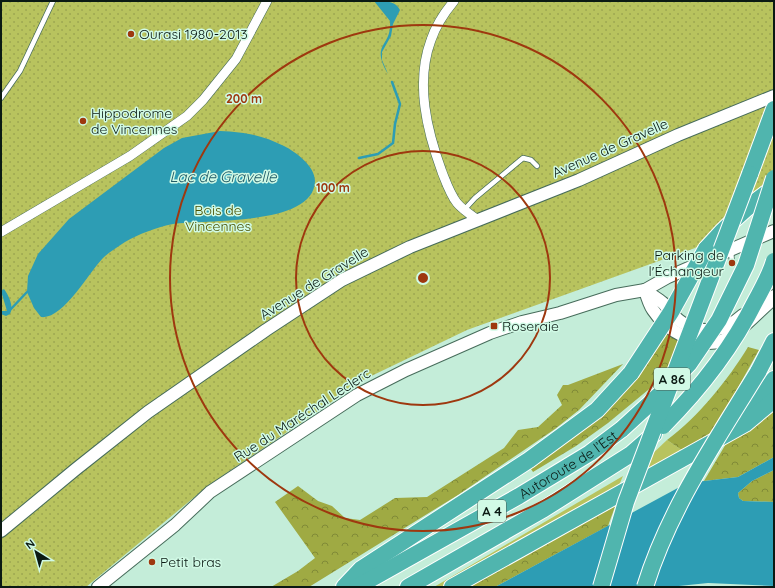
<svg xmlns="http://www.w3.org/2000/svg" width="775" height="588" viewBox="0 0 775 588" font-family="Quicksand,sans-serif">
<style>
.grass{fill:#b8c35e}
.forest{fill:url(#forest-crowns)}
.park{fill:url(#park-dots)}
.water{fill:#2d9db4}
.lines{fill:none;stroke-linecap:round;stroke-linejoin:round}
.stream{stroke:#2d9db4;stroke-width:2.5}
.lane-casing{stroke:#476c5b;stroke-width:6}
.street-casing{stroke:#476c5b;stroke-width:10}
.secondary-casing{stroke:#476c5b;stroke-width:14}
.highway-casing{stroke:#fff;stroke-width:18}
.lane{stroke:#fff;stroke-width:4.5}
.street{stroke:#fff;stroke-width:9}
.secondary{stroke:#fff;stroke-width:12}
.highway{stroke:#50b5ae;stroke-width:16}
.highway-bridge-casing{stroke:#fff;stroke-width:18;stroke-linecap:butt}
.highway-bridge{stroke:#50b5ae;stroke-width:16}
.ring{fill:none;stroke:#9e380f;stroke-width:2}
.poi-dot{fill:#9e380f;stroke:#d1fae6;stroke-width:1.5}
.labels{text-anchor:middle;stroke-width:3;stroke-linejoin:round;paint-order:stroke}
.shield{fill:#d1fae6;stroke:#465c52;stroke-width:1}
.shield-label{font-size:13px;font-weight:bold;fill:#0a1913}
.poi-label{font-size:14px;fill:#0a1913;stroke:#d1fae6;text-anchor:start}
.street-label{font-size:14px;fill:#0a1913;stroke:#d1fae6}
.park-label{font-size:14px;fill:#4a5000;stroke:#d1fae6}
.water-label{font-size:15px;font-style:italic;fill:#215c68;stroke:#d1fae6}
.centre{fill:#9e380f;stroke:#d1fae6;stroke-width:2}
.ring-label{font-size:12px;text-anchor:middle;font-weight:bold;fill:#9e380f;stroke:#d1fae6;stroke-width:3;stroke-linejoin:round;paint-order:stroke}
</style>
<defs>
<pattern id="forest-crowns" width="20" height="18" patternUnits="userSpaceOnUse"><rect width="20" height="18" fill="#9faa43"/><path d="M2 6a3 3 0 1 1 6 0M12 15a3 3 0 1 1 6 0" fill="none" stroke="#808a37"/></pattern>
<pattern id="park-dots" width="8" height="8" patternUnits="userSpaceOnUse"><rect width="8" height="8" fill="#b8c35e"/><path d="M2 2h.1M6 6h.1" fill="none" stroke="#9da751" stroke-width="1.8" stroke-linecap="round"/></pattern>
</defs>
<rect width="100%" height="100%" fill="#c4edd9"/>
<g class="grass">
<polygon points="667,440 683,451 642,476 648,458"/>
<polygon points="623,476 617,490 443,587 434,587"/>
</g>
<g class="forest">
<polygon points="666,330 678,340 665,376 608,423 576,446 533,472 529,466 585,424"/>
<path d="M748,347L759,350L712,434L683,451L667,440C698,417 728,380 748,347Z"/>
<polygon points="623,364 579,410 555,429 458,495 309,587 271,587 298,571 315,558 275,502 298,486 318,501 332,506 345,518 360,520 395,498 427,497 504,448 518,430 538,427 562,405 557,395 563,385 568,385"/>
<polygon points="774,409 774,457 738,477 704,481 730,437"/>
<polygon points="774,470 774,502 743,501 739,498 738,493 752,481"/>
<polygon points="616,504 608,526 495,587 469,587"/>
</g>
<polygon class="park" points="1,1 774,1 774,192 695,248 467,330 365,379 209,485 86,587 1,587"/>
<g class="water">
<path d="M374,1C384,1 395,0 400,10L393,24L391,36L382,52V60L388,74C370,42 392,48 390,21Z"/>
<path d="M220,131C245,132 262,135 284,146C296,152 315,166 315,181C314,227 203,219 173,224C157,227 139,234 125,242C118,247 109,252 103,258C89,272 63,320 41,317L34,308L27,292L28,276L38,254L69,219L164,148L182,138Z"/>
<path d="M4,289C9,296 14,306 10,314L6,316L1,314V311H7L1,291Z"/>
<polygon points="774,457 774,470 752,481 738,493 739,498 743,501 774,502 774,586 708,583 669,587 495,587 687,483 738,477"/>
</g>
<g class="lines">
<g class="stream">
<polyline points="359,158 378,154 393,143 395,124 400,104 392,82"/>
<polyline points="10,310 27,292"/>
</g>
<defs>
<g id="lane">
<polyline points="1,98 20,71 53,1"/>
<polyline points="464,210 475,198 523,158 531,160 537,166"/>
<polyline points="731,250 732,263"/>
</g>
<g id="street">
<path d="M454,1C444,13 436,25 431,40C415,83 427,131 442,172C446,182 450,194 457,203C463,210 471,215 478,220"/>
<polyline points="1,232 130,156 187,116 203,100 236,59 267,1"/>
</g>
<g id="secondary">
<path d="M645,290C647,297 649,304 653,310C666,330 697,349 721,341C739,334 756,314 771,301L774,296"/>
<path d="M645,290C651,295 657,298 663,303C669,309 675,319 683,323C706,335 724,332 743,315"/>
<polyline points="1,531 76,469 148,412 266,330 342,280 410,247 579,180 678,135 774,96"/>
<polyline points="98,587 175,525 210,492 357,395 406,370 490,333 522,322 560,313 616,295 645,290 668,277 774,231"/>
</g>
<g id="highway">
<polyline points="750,174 774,109"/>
<path d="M706,249C727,225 748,205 774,188"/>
<polyline points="758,372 774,341"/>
<polyline points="747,413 762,395 774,379"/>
<polyline points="344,587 361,569 529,460 597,410 631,373"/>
<path id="s1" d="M357,587L519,496L590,453L622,429"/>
<polyline points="408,587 544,509 631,454 654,434"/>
<polyline points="452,587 745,424 774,400"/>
</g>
</defs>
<use href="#lane" class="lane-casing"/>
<use href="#street" class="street-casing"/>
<use href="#secondary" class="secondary-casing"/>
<use href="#highway" class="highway-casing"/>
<use href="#lane" class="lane"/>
<use href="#street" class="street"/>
<use href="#secondary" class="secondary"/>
<use href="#highway" class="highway"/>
<defs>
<g id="highway-bridge">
<polyline points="631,373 671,312 706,249"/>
<path d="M663,426C701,388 732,348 756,300C763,287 770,275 774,261"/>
<polyline points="622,429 658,396 689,364 719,320 746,265 774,178"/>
<polyline points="601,587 626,502 750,174"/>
<path d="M645,587C669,509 716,441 758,372"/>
</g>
</defs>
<use href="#highway-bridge" class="highway-bridge-casing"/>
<use href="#highway-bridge" class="highway-bridge"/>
</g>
<g class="ring">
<circle cx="423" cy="278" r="127"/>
<circle cx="423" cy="278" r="253"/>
</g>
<g class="poi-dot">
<circle cx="131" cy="34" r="4"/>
<circle cx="83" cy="121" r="4"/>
<circle cx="732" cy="263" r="4"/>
<rect x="490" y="322" width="8" height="8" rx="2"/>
<circle cx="152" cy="562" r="4"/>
</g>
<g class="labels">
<g class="shield">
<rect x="654" y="368" width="36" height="22" rx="3"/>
<rect x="478" y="500" width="28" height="22" rx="3"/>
</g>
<g class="shield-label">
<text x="672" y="384">A 86</text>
<text x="492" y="516">A 4</text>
</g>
<g class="poi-label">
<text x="139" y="39">Ourasi 1980-2013</text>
<text x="91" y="118">Hippodrome<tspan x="91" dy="16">de Vincennes</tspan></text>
<text x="724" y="260" text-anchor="end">Parking de<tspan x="724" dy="16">l'Échangeur</tspan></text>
<text x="502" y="331">Roseraie</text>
<text x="160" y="567">Petit bras</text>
</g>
<g class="street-label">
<text transform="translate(610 148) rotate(-24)" y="5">Avenue de Gravelle</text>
<text transform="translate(314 283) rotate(-32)" y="5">Avenue de Gravelle</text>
<text transform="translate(302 415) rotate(-33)" y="5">Rue du Maréchal Leclerc</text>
<text dy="5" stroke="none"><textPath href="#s1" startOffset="244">Autoroute de l’Est</textPath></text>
</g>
<g class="park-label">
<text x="218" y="215">Bois de<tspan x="218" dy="16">Vincennes</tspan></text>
</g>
<g class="water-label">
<text x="223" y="182">Lac de Gravelle</text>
</g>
</g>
<circle cx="423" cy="278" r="6" class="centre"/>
<g class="ring-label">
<text x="244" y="103">200 m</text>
<text x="333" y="192">100 m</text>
</g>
<rect width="775" height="588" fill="none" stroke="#0a1913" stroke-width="4"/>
<g transform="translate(36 552) rotate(323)" stroke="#d1fae6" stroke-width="3" paint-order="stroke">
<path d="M0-3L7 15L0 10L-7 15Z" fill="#0a1913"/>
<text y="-6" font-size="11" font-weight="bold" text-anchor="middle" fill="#0a1913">N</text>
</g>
</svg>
